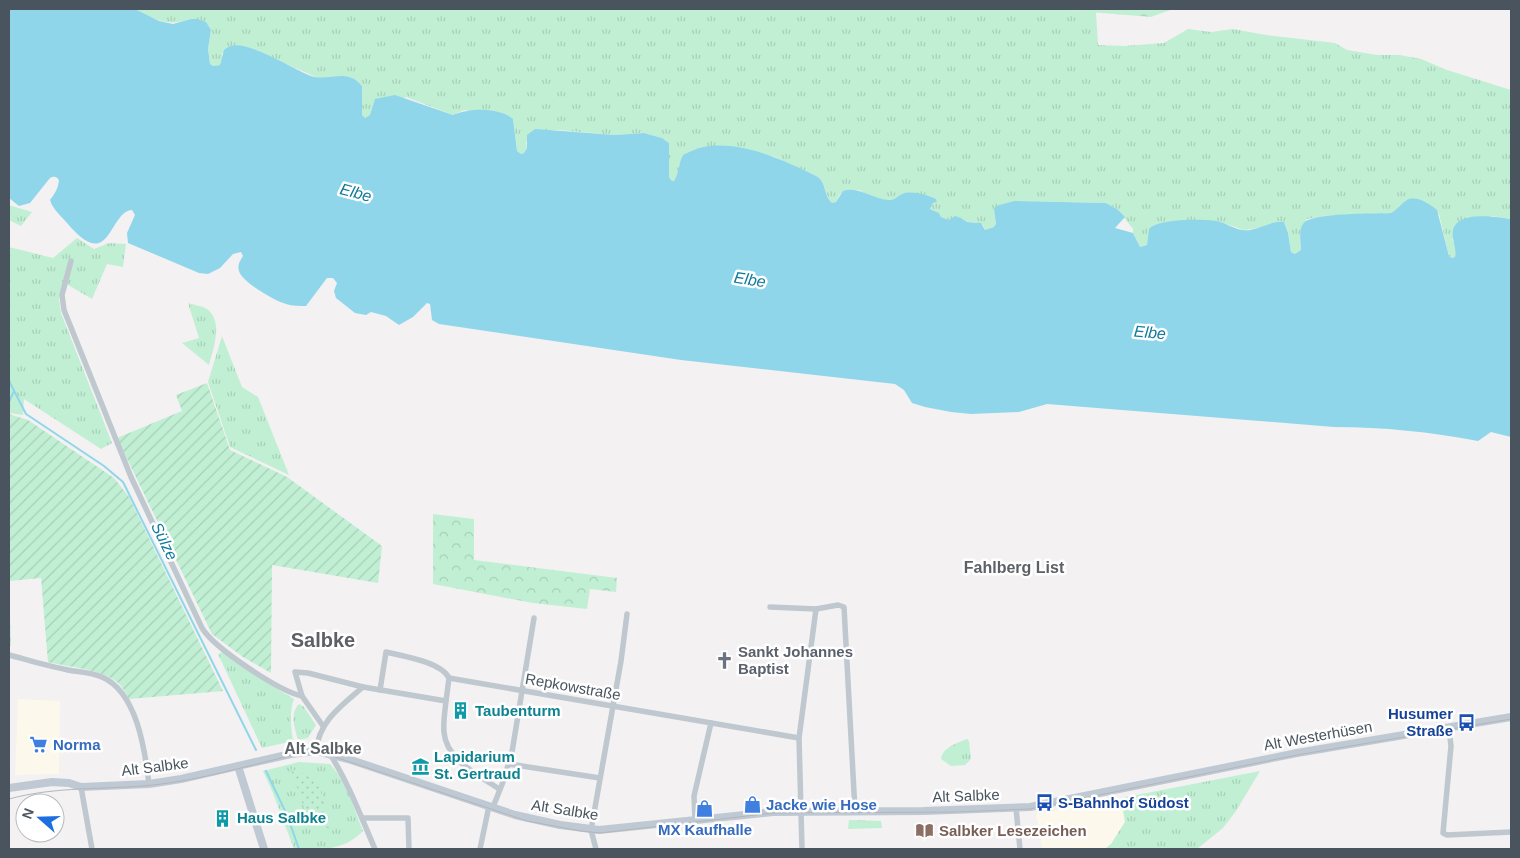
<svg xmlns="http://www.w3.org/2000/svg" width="1520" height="858" viewBox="0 0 1520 858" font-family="Helvetica,sans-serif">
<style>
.commercial{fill:#fcf8ec}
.grass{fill:url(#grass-tufts)}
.forest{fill:url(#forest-crowns)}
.park{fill:url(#park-dots)}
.garden{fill:url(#garden-furrows)}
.water{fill:#90d6eb}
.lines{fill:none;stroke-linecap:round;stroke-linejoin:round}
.stream{stroke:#90d6eb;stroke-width:2}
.street{stroke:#bfc8cf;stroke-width:5.5}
.secondary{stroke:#bfc9d4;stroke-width:8}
.tram{stroke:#b3b6bb;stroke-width:1}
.labels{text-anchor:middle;stroke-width:5;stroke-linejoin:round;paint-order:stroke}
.worship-label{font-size:15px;font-weight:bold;fill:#5b616d;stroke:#fff;text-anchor:start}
.street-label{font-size:15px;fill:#49545e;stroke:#fff}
.culture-label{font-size:15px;font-weight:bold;fill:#0d838f;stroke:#fff;text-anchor:start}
.transit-label{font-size:15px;font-weight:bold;fill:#164399;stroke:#fff;text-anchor:end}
.shop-label{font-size:15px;font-weight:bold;fill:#366cbe;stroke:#fff;text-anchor:start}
.education-label{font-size:15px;font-weight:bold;fill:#785e54;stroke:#fff;text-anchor:start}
.water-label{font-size:16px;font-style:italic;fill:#107b9c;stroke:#fff}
.neighbourhood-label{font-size:16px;font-weight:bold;fill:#5d6166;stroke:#fff}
.district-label{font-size:20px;font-weight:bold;fill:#5d6166;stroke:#fff}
</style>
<defs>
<pattern id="grass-tufts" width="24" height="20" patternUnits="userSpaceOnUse" patternTransform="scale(1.25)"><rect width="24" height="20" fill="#c1efd4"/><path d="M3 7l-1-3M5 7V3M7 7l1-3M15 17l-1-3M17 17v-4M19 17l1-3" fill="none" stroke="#a7cfb8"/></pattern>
<pattern id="forest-crowns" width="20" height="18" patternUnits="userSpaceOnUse" patternTransform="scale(1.25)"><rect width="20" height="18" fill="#c1efd4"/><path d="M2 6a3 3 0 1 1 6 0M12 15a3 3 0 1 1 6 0" fill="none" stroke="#a7cfb8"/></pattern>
<pattern id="park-dots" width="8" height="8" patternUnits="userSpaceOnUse" patternTransform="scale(1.25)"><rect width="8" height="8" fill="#c1efd4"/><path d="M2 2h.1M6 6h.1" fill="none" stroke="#a7cfb8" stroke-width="1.8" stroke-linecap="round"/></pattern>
<pattern id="garden-furrows" width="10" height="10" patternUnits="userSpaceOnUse" patternTransform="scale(1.25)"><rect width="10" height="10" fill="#c1efd4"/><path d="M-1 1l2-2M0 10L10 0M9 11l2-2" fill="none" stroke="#a7cfb8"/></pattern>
</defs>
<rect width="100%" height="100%" fill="#f3f1f1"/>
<g class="commercial">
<polygon points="18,699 60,701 59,774 15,775"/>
<polygon points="1121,798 1125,822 1111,844 1105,849 1042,849 1036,814"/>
</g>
<g class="grass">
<path d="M135,9H1053L1096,12L1098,45L1124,46L1164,43L1188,29L1211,32L1233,29L1266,35L1335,43L1347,50L1377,55H1400L1421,59L1447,70L1511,90V219L1491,216L1452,239L1456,247L1455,257L1452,258L1449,256L1439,214L1398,209L1391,213L1323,216L1307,219L1300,232L1301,250L1295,254L1291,252L1288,233L1284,222L1280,221L1260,228L1244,230L1217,221L1149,229L1147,245L1140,247L1133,233V229L1117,209L1106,203L1014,201L994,209L996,224L994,227L985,230L983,225L975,222H967L961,218L949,220L941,217L939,213L930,209L933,203L937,202L936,199L912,193H904L891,201L878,199L859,190L840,194L836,202L832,203C823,194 827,184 818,177L775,157L720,146L701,147L684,154L678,175L674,181H672L669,177V143L662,138L644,133L615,135L558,130H551L526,142L527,148L524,153L521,154L517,151L513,119L464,110L453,115L406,97L365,118L362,116V86C350,71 333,78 318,78L255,50L222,53V58L220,65L213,66L210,64L208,49L211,30L191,19C168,27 155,20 135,9Z"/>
<polygon points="9,206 12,206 32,212 21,226 9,220"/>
<polygon points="77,238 94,249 109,243 126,244 123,267 107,264 92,299 63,282 59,299 61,313 112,443 101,449 24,399 23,415 9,413 9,247 53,258"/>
<path d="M188,303C194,305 202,306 207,309C224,322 213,349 209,365L182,343L199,338Z"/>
<polygon points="222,336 242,387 258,397 289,475 230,447 208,382"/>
<path d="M224,651L279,690L294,699C289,712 291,727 293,741L262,748L218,654Z"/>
<path d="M299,704L304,707L316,725L308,738L298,740C295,727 289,715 299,704Z"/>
<path d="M967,739L969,741L971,759L965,765L951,766L941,759C942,748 957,743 967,739Z"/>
<path d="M299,762L330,764C347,782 354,809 363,831C342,852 321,849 294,849L273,793L263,771Z"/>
<polygon points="1260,771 1236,811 1223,828 1197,849 1105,849 1111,844 1125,822 1121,798"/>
<polygon points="849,820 881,821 882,828 848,829"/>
</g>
<g class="forest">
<polygon points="1053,9 1173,9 1151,17"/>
<polygon points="433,514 474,519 474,560 617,578 616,592 590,589 587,609 533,603 433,584"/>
</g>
<polygon class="park" points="291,769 317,779 333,831 307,817"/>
<g class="garden">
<polygon points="207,383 230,450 287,477 382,546 378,583 272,565 271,673 243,657 212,634 117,438 182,411 176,395"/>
<path d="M9,414L28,420L114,478L129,497L223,691L129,699C126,693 122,686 117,682C101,669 68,667 48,662L41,578L9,581L11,646H9Z"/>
</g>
<path class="water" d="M9,9H135L159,21L173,24L191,19H197L206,22L211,30L208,49L210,64L213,66L220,65L224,50C226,48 228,47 231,46C247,40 293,69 311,76C328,82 347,67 362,86V115L365,118L370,115L375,99L395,95L453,115C470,108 498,107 513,119L517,151L521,154L524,153L527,148V135L535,129L615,135L644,133L662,138L669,143V177L672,181H674C680,172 678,162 684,154C690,152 696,148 703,147C741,140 784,160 818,177C827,184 823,195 832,203L836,202L843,191C859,186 872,199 888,200C893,201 897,197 902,194C911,190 927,195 936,199L937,202L933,203L930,209L939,213L941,217L949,220L955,216L961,218L967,222L981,223L985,230L994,227L996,224L994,209L996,206L1014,201L1106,203L1117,209L1125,217L1115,228L1133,233L1140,247L1147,245L1149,229C1159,218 1203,219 1217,221C1226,223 1234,229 1243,230C1256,232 1274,219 1284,222L1288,233L1291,252L1295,254L1301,250C1301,242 1298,231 1303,224C1310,212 1376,214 1391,213C1397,210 1401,204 1407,200C1416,195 1430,204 1437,210L1449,256L1452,258L1455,257C1457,247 1451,239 1453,230C1458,210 1497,217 1511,219V437L1491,432L1478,441C1429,432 1385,427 1334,427L1047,404L1019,412L971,414L951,412L925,407L912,403L904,390L895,384L681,360L439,324L432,320L430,304L427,303L413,317L399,325L386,316L371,312L366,315L355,313L336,298L334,291L337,283L333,278H327L306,306C300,306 292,306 286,304C275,301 242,282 239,271C237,265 240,261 243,256L241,252L233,254L220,268L208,274L199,273L128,243L127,233L135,215L132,210C108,212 111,275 67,223C62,217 56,212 52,205L50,200C55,193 58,189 59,180C56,176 54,176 50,178L30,203L19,206L9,198Z"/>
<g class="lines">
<g class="stream">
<polyline points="9,381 26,414 104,466 123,482 256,750"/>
<polyline points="9,402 14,391"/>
<polyline points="266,771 287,815 299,849"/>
</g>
<g class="street">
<path d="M71,261L62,295L64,310L131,477L202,628C214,648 279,691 302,696"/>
<polyline points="770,607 816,609 838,605 844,607 855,811"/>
<path d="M9,655C28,660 48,666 68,670C79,672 91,672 102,677C137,692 145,750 149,784"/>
<polyline points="449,678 799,738"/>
<path d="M380,690L386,652C403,656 441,662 449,678"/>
<polyline points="446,701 449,678"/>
<polyline points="323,726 302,696 295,672 308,673 363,687"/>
<polyline points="1449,728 1451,746 1443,833 1447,835 1511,832"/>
<path d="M316,751C319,721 341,706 363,687L446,701C445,711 443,722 444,732C446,760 479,775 499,789"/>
<path d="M330,754C349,784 361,817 375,849"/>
<polyline points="509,764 600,778"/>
<polyline points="81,787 92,849"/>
<polyline points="493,807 503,782 512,752 534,618"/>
<polyline points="1016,808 1020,849"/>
<polyline points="363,818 408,818 409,849"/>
<polyline points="695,820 694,796 711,723"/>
<polyline points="480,849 489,806"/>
<polyline points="596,849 591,830 621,661 627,614"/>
<polyline points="802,849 799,738 816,609"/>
</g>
<g class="secondary">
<polyline points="238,766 264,849"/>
<polyline points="9,788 52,782 69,783 81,787 149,784 181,779 291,754 316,751 351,760 515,815 560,825 599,830 773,812 924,811 1030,807 1297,753 1511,717"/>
</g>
<path class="tram" d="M9,799C56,786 104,790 153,785C201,780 250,765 298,754L314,752L329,755L527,821L581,831L600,833L773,813L955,812L1030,809L1297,755L1511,719"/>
</g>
<defs>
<symbol id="church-bare" viewBox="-9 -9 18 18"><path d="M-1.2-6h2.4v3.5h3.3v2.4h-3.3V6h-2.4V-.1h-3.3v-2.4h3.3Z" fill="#6b7280" stroke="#fff" stroke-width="2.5" paint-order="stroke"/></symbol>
<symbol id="building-bare" viewBox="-9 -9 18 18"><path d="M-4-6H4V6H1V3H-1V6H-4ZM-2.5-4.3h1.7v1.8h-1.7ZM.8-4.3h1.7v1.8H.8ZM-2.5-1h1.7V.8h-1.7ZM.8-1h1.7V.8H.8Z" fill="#0f9aa8" stroke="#fff" stroke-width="2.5" paint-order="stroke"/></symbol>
<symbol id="bus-bare" viewBox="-9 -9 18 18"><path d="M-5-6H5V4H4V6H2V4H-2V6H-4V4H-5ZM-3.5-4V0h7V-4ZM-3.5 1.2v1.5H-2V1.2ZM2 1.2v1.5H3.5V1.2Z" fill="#1a4fb4" stroke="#fff" stroke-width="2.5" paint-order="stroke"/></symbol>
<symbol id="supermarket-bare" viewBox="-9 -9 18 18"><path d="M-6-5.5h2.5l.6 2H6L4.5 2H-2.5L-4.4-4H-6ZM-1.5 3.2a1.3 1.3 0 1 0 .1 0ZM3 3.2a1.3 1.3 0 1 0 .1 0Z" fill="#3f7fe0" stroke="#fff" stroke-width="2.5" paint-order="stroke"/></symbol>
<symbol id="museum-bare" viewBox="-9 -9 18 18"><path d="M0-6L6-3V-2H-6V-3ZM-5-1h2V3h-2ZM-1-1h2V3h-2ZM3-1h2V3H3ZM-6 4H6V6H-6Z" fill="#0f9aa8" stroke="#fff" stroke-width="2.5" paint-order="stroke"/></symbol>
<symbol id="shop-bare" viewBox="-9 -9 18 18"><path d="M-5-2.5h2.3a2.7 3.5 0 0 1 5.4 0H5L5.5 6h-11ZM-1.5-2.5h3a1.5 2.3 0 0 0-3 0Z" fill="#3f7fe0" stroke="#fff" stroke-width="2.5" paint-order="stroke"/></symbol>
<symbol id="library-bare" viewBox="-9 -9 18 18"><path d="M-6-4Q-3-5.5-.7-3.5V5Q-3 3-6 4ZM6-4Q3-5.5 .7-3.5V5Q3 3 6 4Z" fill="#8d6e63" stroke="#fff" stroke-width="2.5" paint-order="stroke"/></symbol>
</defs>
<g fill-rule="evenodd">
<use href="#church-bare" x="712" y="648" width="25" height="25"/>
<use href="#building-bare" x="448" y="698" width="25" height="25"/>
<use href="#bus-bare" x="1454" y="710" width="25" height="25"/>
<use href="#supermarket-bare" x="26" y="732" width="25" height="25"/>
<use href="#museum-bare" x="408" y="754" width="25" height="25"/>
<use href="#bus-bare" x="1032" y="790" width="25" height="25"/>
<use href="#shop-bare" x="740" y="792" width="25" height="25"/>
<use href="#shop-bare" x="692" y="796" width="25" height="25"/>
<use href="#building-bare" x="210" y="806" width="25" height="25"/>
<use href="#library-bare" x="912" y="818" width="25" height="25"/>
</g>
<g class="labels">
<g class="worship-label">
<text x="738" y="657">Sankt Johannes<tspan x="738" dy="17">Baptist</tspan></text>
</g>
<g class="street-label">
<text transform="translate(573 687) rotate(10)" y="5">Repkowstraße</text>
<text transform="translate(1318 736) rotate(-10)" y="5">Alt Westerhüsen</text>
<text transform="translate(155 767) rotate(-7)" y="5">Alt Salbke</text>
<text transform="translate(966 796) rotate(-2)" y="5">Alt Salbke</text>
<text transform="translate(565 810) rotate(9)" y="5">Alt Salbke</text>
</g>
<g class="culture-label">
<text x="475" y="716">Taubenturm</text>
<text x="434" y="762">Lapidarium<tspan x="434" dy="17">St. Gertraud</tspan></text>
<text x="237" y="823">Haus Salbke</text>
</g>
<g class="transit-label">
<text x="1453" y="719">Husumer<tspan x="1453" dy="17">Straße</tspan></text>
<text x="1058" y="808" text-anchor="start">S-Bahnhof Südost</text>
</g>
<g class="shop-label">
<text x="53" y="750">Norma</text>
<text x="766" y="810">Jacke wie Hose</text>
<text x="705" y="835" text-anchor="middle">MX Kaufhalle</text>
</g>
<g class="education-label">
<text x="939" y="836">Salbker Lesezeichen</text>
</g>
<g class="water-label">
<text transform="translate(356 192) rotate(15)" y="6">Elbe</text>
<text transform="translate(750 279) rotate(9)" y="6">Elbe</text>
<text transform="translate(1150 332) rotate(5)" y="6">Elbe</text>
<text transform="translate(165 541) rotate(64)" y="6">Sülze</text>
</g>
<g class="neighbourhood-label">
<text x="1014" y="573">Fahlberg List</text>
<text x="323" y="754">Alt Salbke</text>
</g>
<g class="district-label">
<text x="323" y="647">Salbke</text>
</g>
</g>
<rect width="1520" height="858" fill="none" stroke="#49545e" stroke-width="20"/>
<g transform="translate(40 818) rotate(290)"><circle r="24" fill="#ffffff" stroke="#b6bbbf"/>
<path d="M0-4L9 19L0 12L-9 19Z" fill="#1d6fe1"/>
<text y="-8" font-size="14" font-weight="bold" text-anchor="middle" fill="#49545e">N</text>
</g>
</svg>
